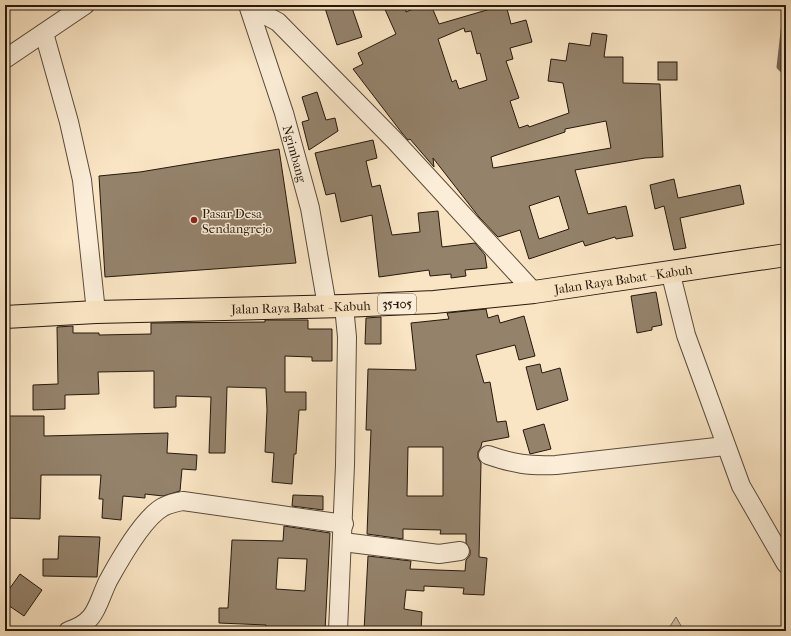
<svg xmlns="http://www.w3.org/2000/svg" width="791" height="636" viewBox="0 0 791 636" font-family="'IM FELL French Canon',serif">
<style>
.green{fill:#d5c1a4;stroke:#7e6c58}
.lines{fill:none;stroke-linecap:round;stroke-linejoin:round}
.stream{stroke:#796955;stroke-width:5}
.building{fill:#94826b;stroke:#26180c;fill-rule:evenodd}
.minor-casing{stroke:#5b4b3a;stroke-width:20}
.major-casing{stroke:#26180c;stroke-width:24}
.minor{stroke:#fbedd8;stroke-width:18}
.major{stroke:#f9e4c3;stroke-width:22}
.poi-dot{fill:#8f2418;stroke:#fbedd8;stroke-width:1.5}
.labels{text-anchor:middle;stroke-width:3;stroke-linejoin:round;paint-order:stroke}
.shield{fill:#fbedd8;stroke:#665849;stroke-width:1}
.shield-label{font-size:12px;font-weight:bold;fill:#26180c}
.street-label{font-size:13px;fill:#26180c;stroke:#fbedd8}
.poi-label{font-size:13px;fill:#26180c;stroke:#fbedd8;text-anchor:start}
</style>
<rect width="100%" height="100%" fill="#f9e4c3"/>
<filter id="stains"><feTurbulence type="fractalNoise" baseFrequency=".005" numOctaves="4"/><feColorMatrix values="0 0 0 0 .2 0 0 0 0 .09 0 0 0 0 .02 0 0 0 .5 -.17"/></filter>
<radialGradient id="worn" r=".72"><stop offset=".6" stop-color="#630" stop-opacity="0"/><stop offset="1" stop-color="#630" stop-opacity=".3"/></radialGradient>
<polygon class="green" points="676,617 684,631 667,631"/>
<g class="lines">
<polyline class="stream" points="786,5 779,67 786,74"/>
</g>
<g class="building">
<polygon points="324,5 351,5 362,37 337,45"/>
<path d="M383,5H405L406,12L422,5H431L439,24L504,5H506L511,24L526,20L532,42L510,48L513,59L506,61L519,98L510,101L519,128L528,125L529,127L569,113L563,83L548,81L551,59L566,61L569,43L590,46L592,33L607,35L604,57H623V83L660,84L663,157L645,158L575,170L588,214L626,206L633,236L616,239L615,237L585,246L583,241L529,259L520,230L498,237L479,217L433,158L434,167L410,139L408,140L402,133L353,69L363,64L358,53L396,34ZM464,28L465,32L471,31L477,54L480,53L487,80L459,89L456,80L452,82L438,39ZM606,121L611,148L493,168L491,157L565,132V129ZM559,196L569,229L539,239L529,206Z"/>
<rect x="658" y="62" width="19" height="18"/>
<polygon points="317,92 326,120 335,118 338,131 309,150 302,122 309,120 302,97"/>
<polygon points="373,140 377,158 366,161 372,187 380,185 392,235 420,232 418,213 438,211 442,247 475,243 485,255 487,268 465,270 466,276 451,278 451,274 430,276 429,270 379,277 372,215 341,222 335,193 326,195 315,153"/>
<polygon points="279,149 296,263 105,277 99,176 140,172"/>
<polygon points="674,179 678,198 740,185 744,204 680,218 686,248 674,250 664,206 655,209 650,185"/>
<polygon points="656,292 662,325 652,327 652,330 637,333 631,296"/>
<path d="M486,309L488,318L498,315L500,323L524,316L535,356L519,360L515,345L476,355L484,383L490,382L497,422L506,421L509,437L482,442L481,447L478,452V458L481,463L479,557L487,558L484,595L463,594L464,588L424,586V591L406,590L404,609L422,612L421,631H364L368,556L411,561L410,569L465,571L466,560L470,555V550L466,543V534H440L441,530L403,529V539L367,534L371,430H366L368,369L416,370L411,323L449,319L447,313ZM408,447H443V496H407Z"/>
<polygon points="381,317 381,344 365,344 366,318"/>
<polygon points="265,320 308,320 308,329 332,329 332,361 312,361 312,357 285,356 285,392 306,392 306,410 299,410 296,454 294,454 292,484 272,482 274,453 265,452 267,410 266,388 227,387 225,453 209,453 211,397 176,396 176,407 154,408 154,371 98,372 99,394 65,395 65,409 33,410 33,385 58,384 57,327 73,326 73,333 99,333 99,335 151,334 151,323 265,322"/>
<polygon points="540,364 542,373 560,368 568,400 537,410 526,367"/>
<polygon points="5,416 44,416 44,436 168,433 167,453 197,455 196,470 182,469 180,491 163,496 145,494 145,498 123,496 121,520 102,518 103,499 99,499 101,475 41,475 40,519 5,518"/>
<polygon points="544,424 551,449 530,454 523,430"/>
<polygon points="293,495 323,496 323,510 292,506"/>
<path d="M284,526L330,533L325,631H266V625L219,623V608H228L232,540L283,541ZM278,558L307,559L305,591L276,589Z"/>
<polygon points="59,536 100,537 97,577 43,576 43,559 58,559"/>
<polygon points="20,574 42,590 24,616 5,603 5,595"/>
</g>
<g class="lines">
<defs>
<g id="minor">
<path id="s1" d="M248,5L284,113L310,208L327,306"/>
<polyline points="252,15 265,15 278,22 395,141 534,292"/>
<polyline points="44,33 69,122 82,180 96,312"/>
<polyline points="5,59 85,5"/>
<polyline points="670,271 686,335 741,486 786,564"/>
<path d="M488,455C514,464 528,466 556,465L725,446"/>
<polyline points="343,542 439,554 460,551"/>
<path d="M68,631C97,622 96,606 108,581C119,561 143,518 163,507C169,504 177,502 183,501L344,524"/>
<polyline points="338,631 345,465 347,337 344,306"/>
</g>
<g id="major">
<path id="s2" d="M5,317L96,312L344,306L434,302L534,292L786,255"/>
</g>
</defs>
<use href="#minor" class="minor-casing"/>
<use href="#major" class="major-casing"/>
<use href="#minor" class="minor"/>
<use href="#major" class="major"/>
</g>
<circle class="poi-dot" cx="194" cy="220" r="4"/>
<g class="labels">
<rect class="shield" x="378" y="294" width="38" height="20" rx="3"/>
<g class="shield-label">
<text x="397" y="308">35-105</text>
</g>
<g class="street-label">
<text dy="5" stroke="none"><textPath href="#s1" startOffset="156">Ngimbang</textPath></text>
<text dy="5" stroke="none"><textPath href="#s2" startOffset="620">Jalan Raya Babat - Kabuh</textPath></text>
<text dy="5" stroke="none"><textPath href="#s2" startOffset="296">Jalan Raya Babat - Kabuh</textPath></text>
</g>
<g class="poi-label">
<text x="202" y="218">Pasar Desa<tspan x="202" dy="15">Sendangrejo</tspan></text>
</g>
</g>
<rect width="791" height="636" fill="none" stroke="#f9e4c3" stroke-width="20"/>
<rect x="6" y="6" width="779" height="624" fill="none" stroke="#26180c" stroke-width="2"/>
<rect x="10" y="10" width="771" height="616" fill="none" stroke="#26180c"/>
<rect width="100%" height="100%" filter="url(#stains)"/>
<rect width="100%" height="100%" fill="url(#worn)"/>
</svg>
